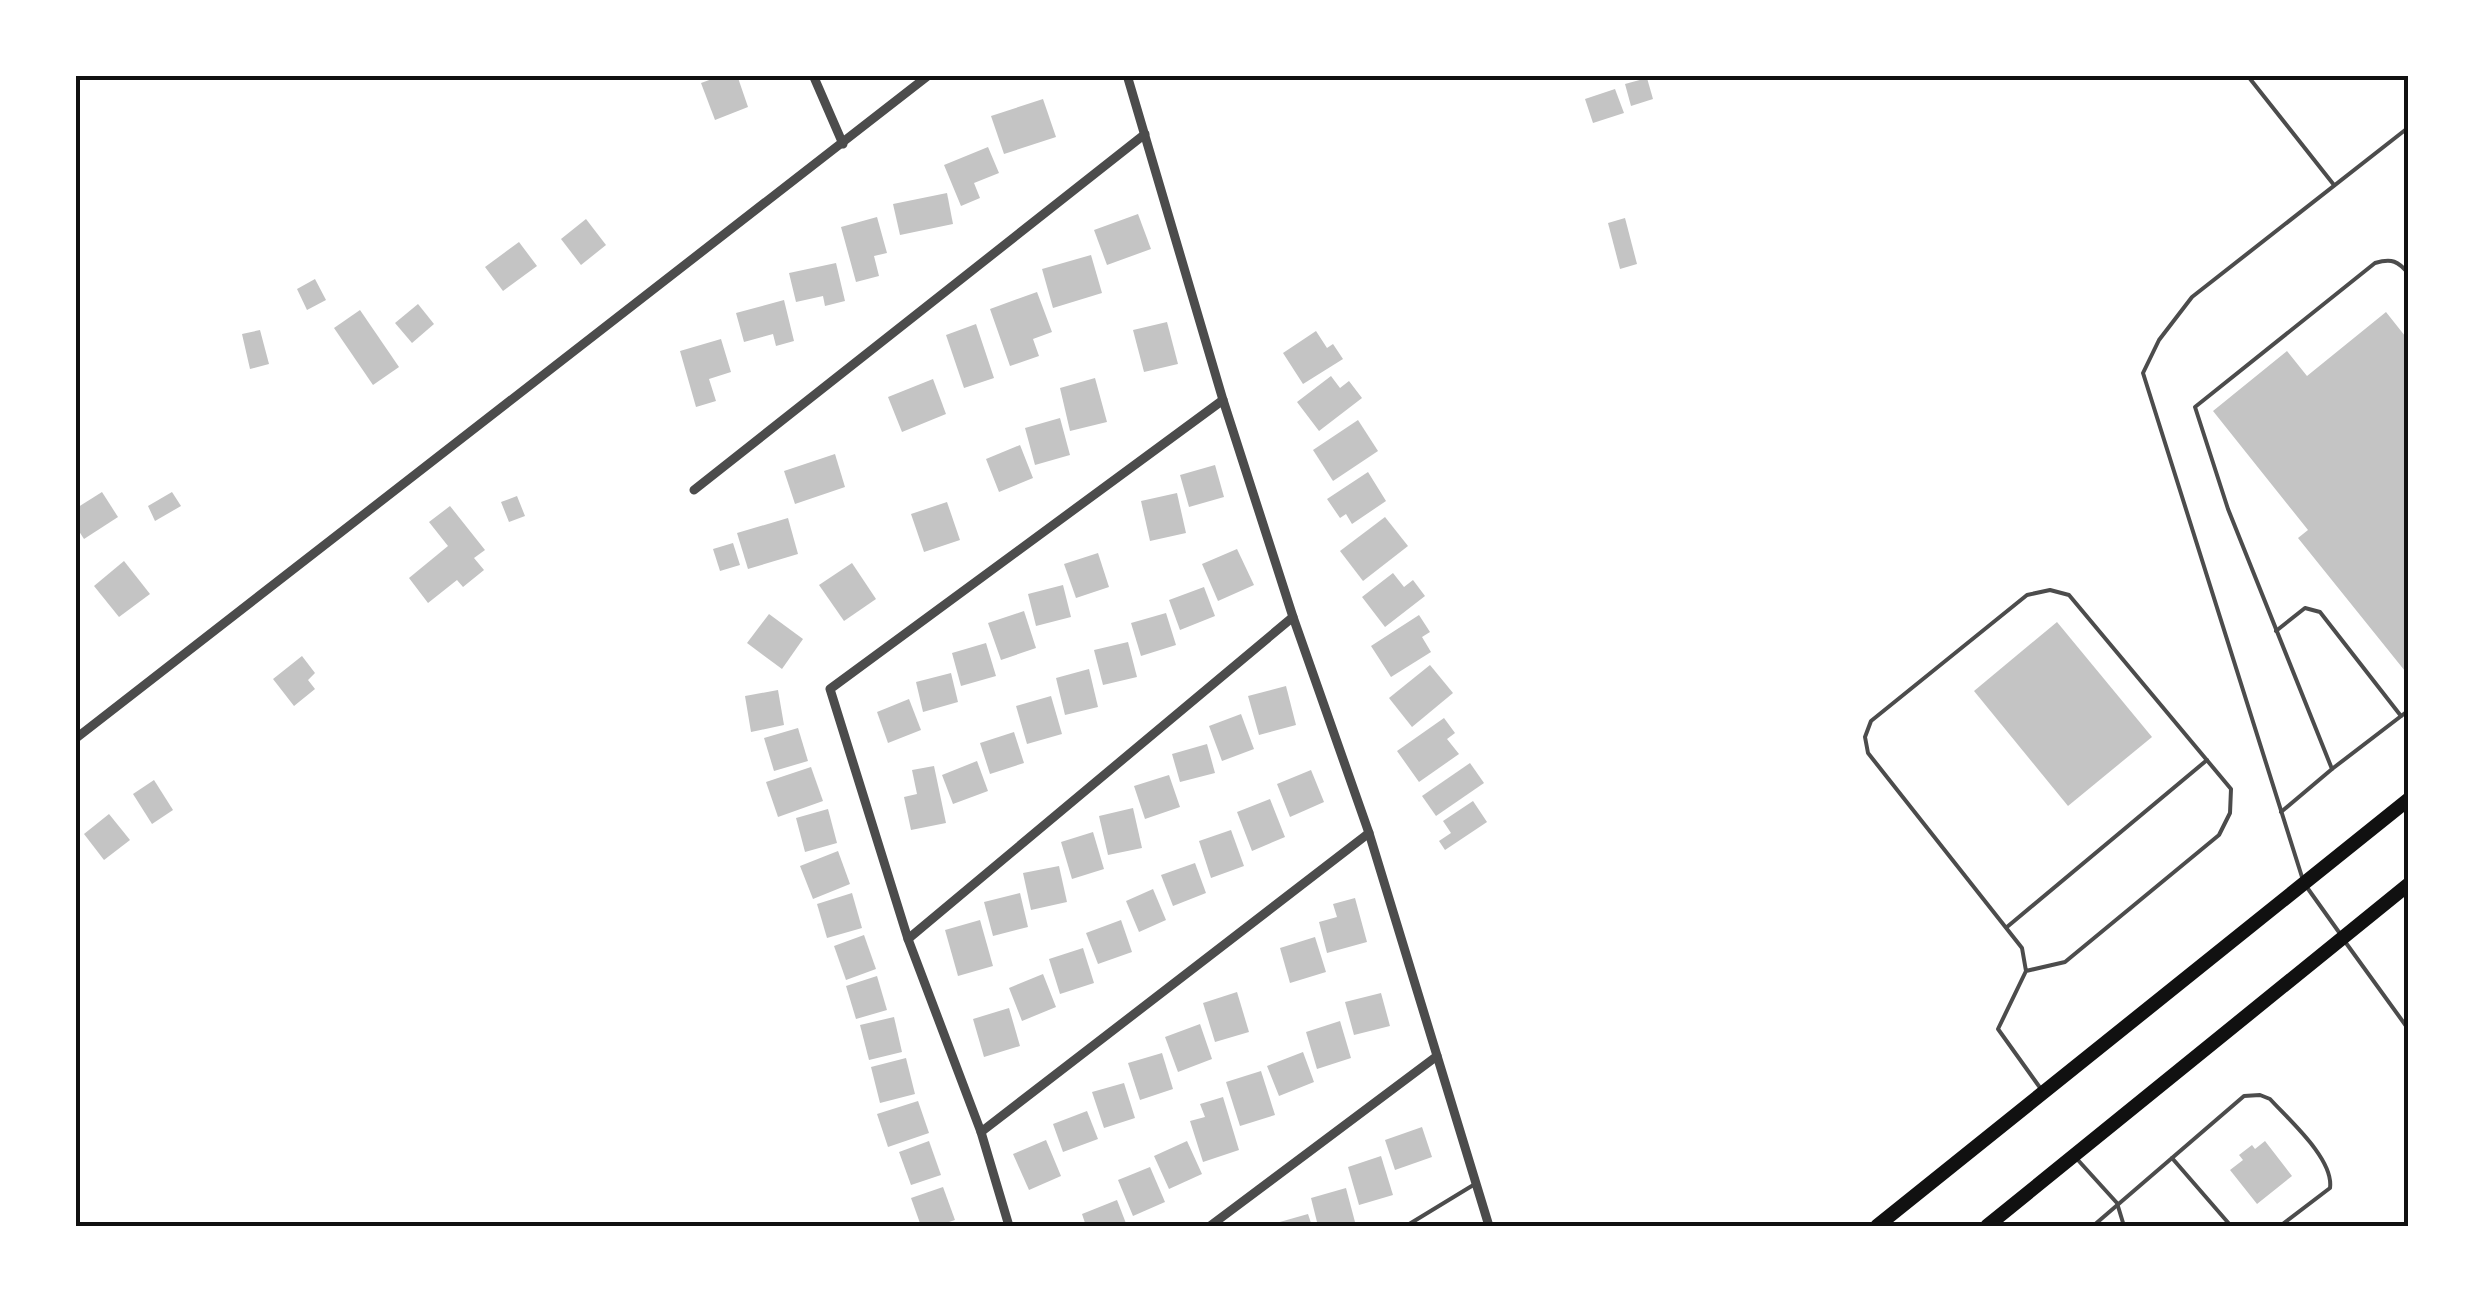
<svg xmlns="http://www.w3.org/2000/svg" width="2484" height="1301" viewBox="0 0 2484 1301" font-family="Literata,serif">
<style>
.building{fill:#c4c4c4}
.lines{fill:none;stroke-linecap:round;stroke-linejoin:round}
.service{stroke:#4c4c4c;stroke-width:4}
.minor{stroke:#4c4c4c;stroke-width:9}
.trunk{stroke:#111;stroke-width:14}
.neatline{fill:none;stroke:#111;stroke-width:4}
</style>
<rect width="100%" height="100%" fill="#fff"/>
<g class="building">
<polygon points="723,75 737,75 748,107 715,120 701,83"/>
<polygon points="1647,78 1653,99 1631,106 1625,84"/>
<polygon points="1615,89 1624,113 1593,123 1585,99"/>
<polygon points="1043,99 1056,137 1004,154 991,116"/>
<polygon points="988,147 999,173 974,183 980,198 961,206 944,165"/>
<polygon points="947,193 953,224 900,235 893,204"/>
<polygon points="1138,214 1151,249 1107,265 1094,230"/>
<polygon points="877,217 887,253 874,256 879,276 856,282 841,227"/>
<polygon points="1625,218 1637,264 1620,269 1608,223"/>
<polygon points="586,219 606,245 581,265 561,239"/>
<polygon points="519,242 537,266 503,291 485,267"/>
<polygon points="1091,255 1102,293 1053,308 1042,269"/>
<polygon points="836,263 845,301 825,306 823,296 796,302 789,273"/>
<polygon points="315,279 326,300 307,310 297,289"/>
<polygon points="1037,292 1052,332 1033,339 1039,356 1010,366 990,309"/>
<polygon points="784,300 794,341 776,346 773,334 744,342 736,313"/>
<polygon points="418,304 434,324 412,343 395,323"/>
<polygon points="360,310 399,367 373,385 334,328"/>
<polygon points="2386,312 2409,341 2409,676 2298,538 2308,530 2213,411 2287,351 2307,376"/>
<polygon points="1167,322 1178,364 1144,372 1133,330"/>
<polygon points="976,324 994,378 964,388 946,335"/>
<polygon points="260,330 269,364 250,369 242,334"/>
<polygon points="1316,331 1327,348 1333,344 1343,359 1303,384 1283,353"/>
<polygon points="721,339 731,372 709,379 716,401 696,407 680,351"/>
<polygon points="1331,376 1340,388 1349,381 1362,398 1319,431 1297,402"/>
<polygon points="1095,378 1107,422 1070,431 1060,388"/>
<polygon points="933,379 946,414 902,432 888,397"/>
<polygon points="1060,418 1070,455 1035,465 1025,428"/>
<polygon points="1358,420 1378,451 1333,481 1313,450"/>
<polygon points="1020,445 1033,478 999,492 986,459"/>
<polygon points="835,454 845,487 795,504 784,471"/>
<polygon points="1215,465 1224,497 1189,507 1180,475"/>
<polygon points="1368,472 1386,501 1352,524 1346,514 1340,518 1327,499"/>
<polygon points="102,492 118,517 84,539 75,525 75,509"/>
<polygon points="172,492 181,506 155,521 148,506"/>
<polygon points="1177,493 1186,533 1150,541 1141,501"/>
<polygon points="517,496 525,516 509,522 501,502"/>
<polygon points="947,502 960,540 924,552 911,514"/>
<polygon points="450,506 485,550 474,558 484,570 463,587 457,580 428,603 409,578 448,546 429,522"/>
<polygon points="1385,517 1408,546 1363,581 1340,551"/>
<polygon points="788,518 798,554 748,569 737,533"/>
<polygon points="733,543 740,565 720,571 713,549"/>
<polygon points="1237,549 1254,585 1218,601 1202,564"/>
<polygon points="1098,553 1109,587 1076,598 1064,564"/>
<polygon points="124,561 150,594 119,617 94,586"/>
<polygon points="852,563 876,599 844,621 819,585"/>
<polygon points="1393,573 1404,587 1413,580 1425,596 1385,627 1362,597"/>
<polygon points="1063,585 1071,617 1036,626 1028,594"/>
<polygon points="1204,587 1215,616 1180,630 1169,600"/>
<polygon points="1024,611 1036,648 1001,660 988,623"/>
<polygon points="1166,613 1176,645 1141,656 1131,623"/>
<polygon points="769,614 803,639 782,669 747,643"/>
<polygon points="1419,615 1430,632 1422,637 1431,652 1391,677 1371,646"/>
<polygon points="2057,622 2152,737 2068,806 1974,691"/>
<polygon points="1128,642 1137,677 1103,685 1094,650"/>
<polygon points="986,643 996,676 961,686 952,653"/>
<polygon points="302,656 315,673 308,680 315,689 294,706 273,679"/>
<polygon points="1430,665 1453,693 1412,727 1389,698"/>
<polygon points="1089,669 1098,707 1065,715 1056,678"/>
<polygon points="951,673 958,702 923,712 916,682"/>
<polygon points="1286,686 1296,725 1259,735 1248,696"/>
<polygon points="778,690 784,725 751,732 745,696"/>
<polygon points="1051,696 1062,734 1027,744 1016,706"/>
<polygon points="909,699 921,730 888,743 877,712"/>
<polygon points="1241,714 1254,749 1222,761 1209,726"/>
<polygon points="1444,718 1455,733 1447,739 1459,754 1419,782 1397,751"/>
<polygon points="798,728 808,761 774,771 764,738"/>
<polygon points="1014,732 1024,763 990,774 980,743"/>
<polygon points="1207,744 1215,773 1180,782 1172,754"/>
<polygon points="977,761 988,791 953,804 942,775"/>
<polygon points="1470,763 1484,783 1436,816 1422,796"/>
<polygon points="934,766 946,823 911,830 904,797 917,794 912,770"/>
<polygon points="811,767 823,801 778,817 766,782"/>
<polygon points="1311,770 1324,802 1290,817 1277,784"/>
<polygon points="1169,775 1180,807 1145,819 1134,786"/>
<polygon points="154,780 173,810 152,824 133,794"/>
<polygon points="1270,799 1285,837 1252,851 1237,812"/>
<polygon points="1473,801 1487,822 1445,850 1439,841 1451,833 1443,821"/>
<polygon points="1133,808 1142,848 1108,855 1099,816"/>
<polygon points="828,809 837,843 805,852 796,818"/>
<polygon points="109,814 130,840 104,860 84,834"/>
<polygon points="1231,830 1244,866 1211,878 1199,841"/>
<polygon points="1093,832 1104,869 1072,879 1061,842"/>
<polygon points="838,851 850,884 813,899 800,866"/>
<polygon points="1195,863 1206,893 1173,906 1161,875"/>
<polygon points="1059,866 1067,902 1031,910 1023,873"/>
<polygon points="1153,889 1166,920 1139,932 1126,901"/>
<polygon points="852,893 862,928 827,938 817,904"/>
<polygon points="1020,893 1028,927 993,936 984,902"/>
<polygon points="1355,898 1367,942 1327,953 1319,922 1337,917 1333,904"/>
<polygon points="980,920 993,966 958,976 945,930"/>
<polygon points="1121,920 1132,952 1098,964 1086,933"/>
<polygon points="864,935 876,969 846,980 834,946"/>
<polygon points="1315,937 1326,972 1290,983 1280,948"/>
<polygon points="1083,948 1094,983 1060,994 1049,959"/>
<polygon points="1043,974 1056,1007 1022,1021 1009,988"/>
<polygon points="877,976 887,1010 856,1019 846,986"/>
<polygon points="1237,992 1249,1032 1215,1042 1203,1003"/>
<polygon points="1381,993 1390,1026 1354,1035 1345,1002"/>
<polygon points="1009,1008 1020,1046 984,1057 973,1019"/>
<polygon points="894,1017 902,1052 869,1060 860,1025"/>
<polygon points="1340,1021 1351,1058 1317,1069 1306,1032"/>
<polygon points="1200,1024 1212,1059 1178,1072 1165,1037"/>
<polygon points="1303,1052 1314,1082 1279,1096 1267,1066"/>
<polygon points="1162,1053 1173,1089 1140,1100 1128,1063"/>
<polygon points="906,1058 915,1094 880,1103 871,1067"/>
<polygon points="1261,1071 1275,1115 1240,1126 1226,1082"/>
<polygon points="1124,1083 1135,1118 1104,1128 1092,1092"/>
<polygon points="1223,1097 1239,1150 1203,1162 1190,1121 1205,1117 1200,1104"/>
<polygon points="918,1101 929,1133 888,1147 877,1114"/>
<polygon points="1087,1111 1098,1139 1063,1152 1053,1124"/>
<polygon points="1422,1127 1432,1157 1395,1170 1385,1140"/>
<polygon points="1046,1140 1061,1176 1029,1190 1013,1154"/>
<polygon points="929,1141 941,1175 911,1185 899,1152"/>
<polygon points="1187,1141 1202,1174 1169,1189 1154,1156"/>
<polygon points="2265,1141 2292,1176 2257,1204 2230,1170 2243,1160 2239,1155 2252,1145 2255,1149"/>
<polygon points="1381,1156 1393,1195 1359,1205 1348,1167"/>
<polygon points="1150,1167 1165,1202 1133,1216 1118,1180"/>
<polygon points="943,1187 955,1220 937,1226 921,1226 911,1198"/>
<polygon points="1346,1188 1355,1222 1318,1226 1311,1198"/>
<polygon points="1117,1200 1127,1226 1086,1226 1082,1214"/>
<polygon points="1308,1214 1312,1226 1269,1226 1269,1225"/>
</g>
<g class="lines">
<g class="service">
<polyline points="2247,75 2334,185"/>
<polyline points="2276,631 2305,608 2320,612 2401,716"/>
<polyline points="2332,769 2409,710"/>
<path d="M2281,812L2332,769L2228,509L2195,407L2375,263C2392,258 2398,261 2409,274"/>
<polyline points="2302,877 2143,373 2159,340 2192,297 2409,127"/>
<polyline points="2306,886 2341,935"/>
<polyline points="2007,927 2207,760"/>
<polyline points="2346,943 2409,1030"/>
<polyline points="2026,971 2065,962 2219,835 2230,813 2231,789 2069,595 2050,590 2027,595 1871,721 1865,737 1868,753 2022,948 2026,971 1998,1029 2041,1089"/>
<polyline points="2172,1158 2231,1226"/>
<polyline points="2077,1159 2117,1203 2124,1226"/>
<polyline points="1406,1226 1475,1184"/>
<path d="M2093,1226L2244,1096L2260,1095L2270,1099C2289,1120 2334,1159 2330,1188L2280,1226"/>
</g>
<g class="minor">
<polyline points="813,75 843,144"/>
<polyline points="1127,75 1223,400 1293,617 1369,833 1489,1226"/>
<polyline points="694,490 1145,134"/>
<polyline points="75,739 929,75"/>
<polyline points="908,939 1293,617"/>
<polyline points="981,1132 1369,833"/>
<polyline points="1009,1226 981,1132 908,939 830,689 1223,400"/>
<polyline points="1210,1226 1437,1056"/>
</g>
<g class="trunk">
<polyline points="1877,1226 2409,799"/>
<polyline points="1987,1226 2409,884"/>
</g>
</g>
<rect width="2484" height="1301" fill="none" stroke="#ffffff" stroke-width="155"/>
<rect x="78" y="78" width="2328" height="1146" class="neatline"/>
</svg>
